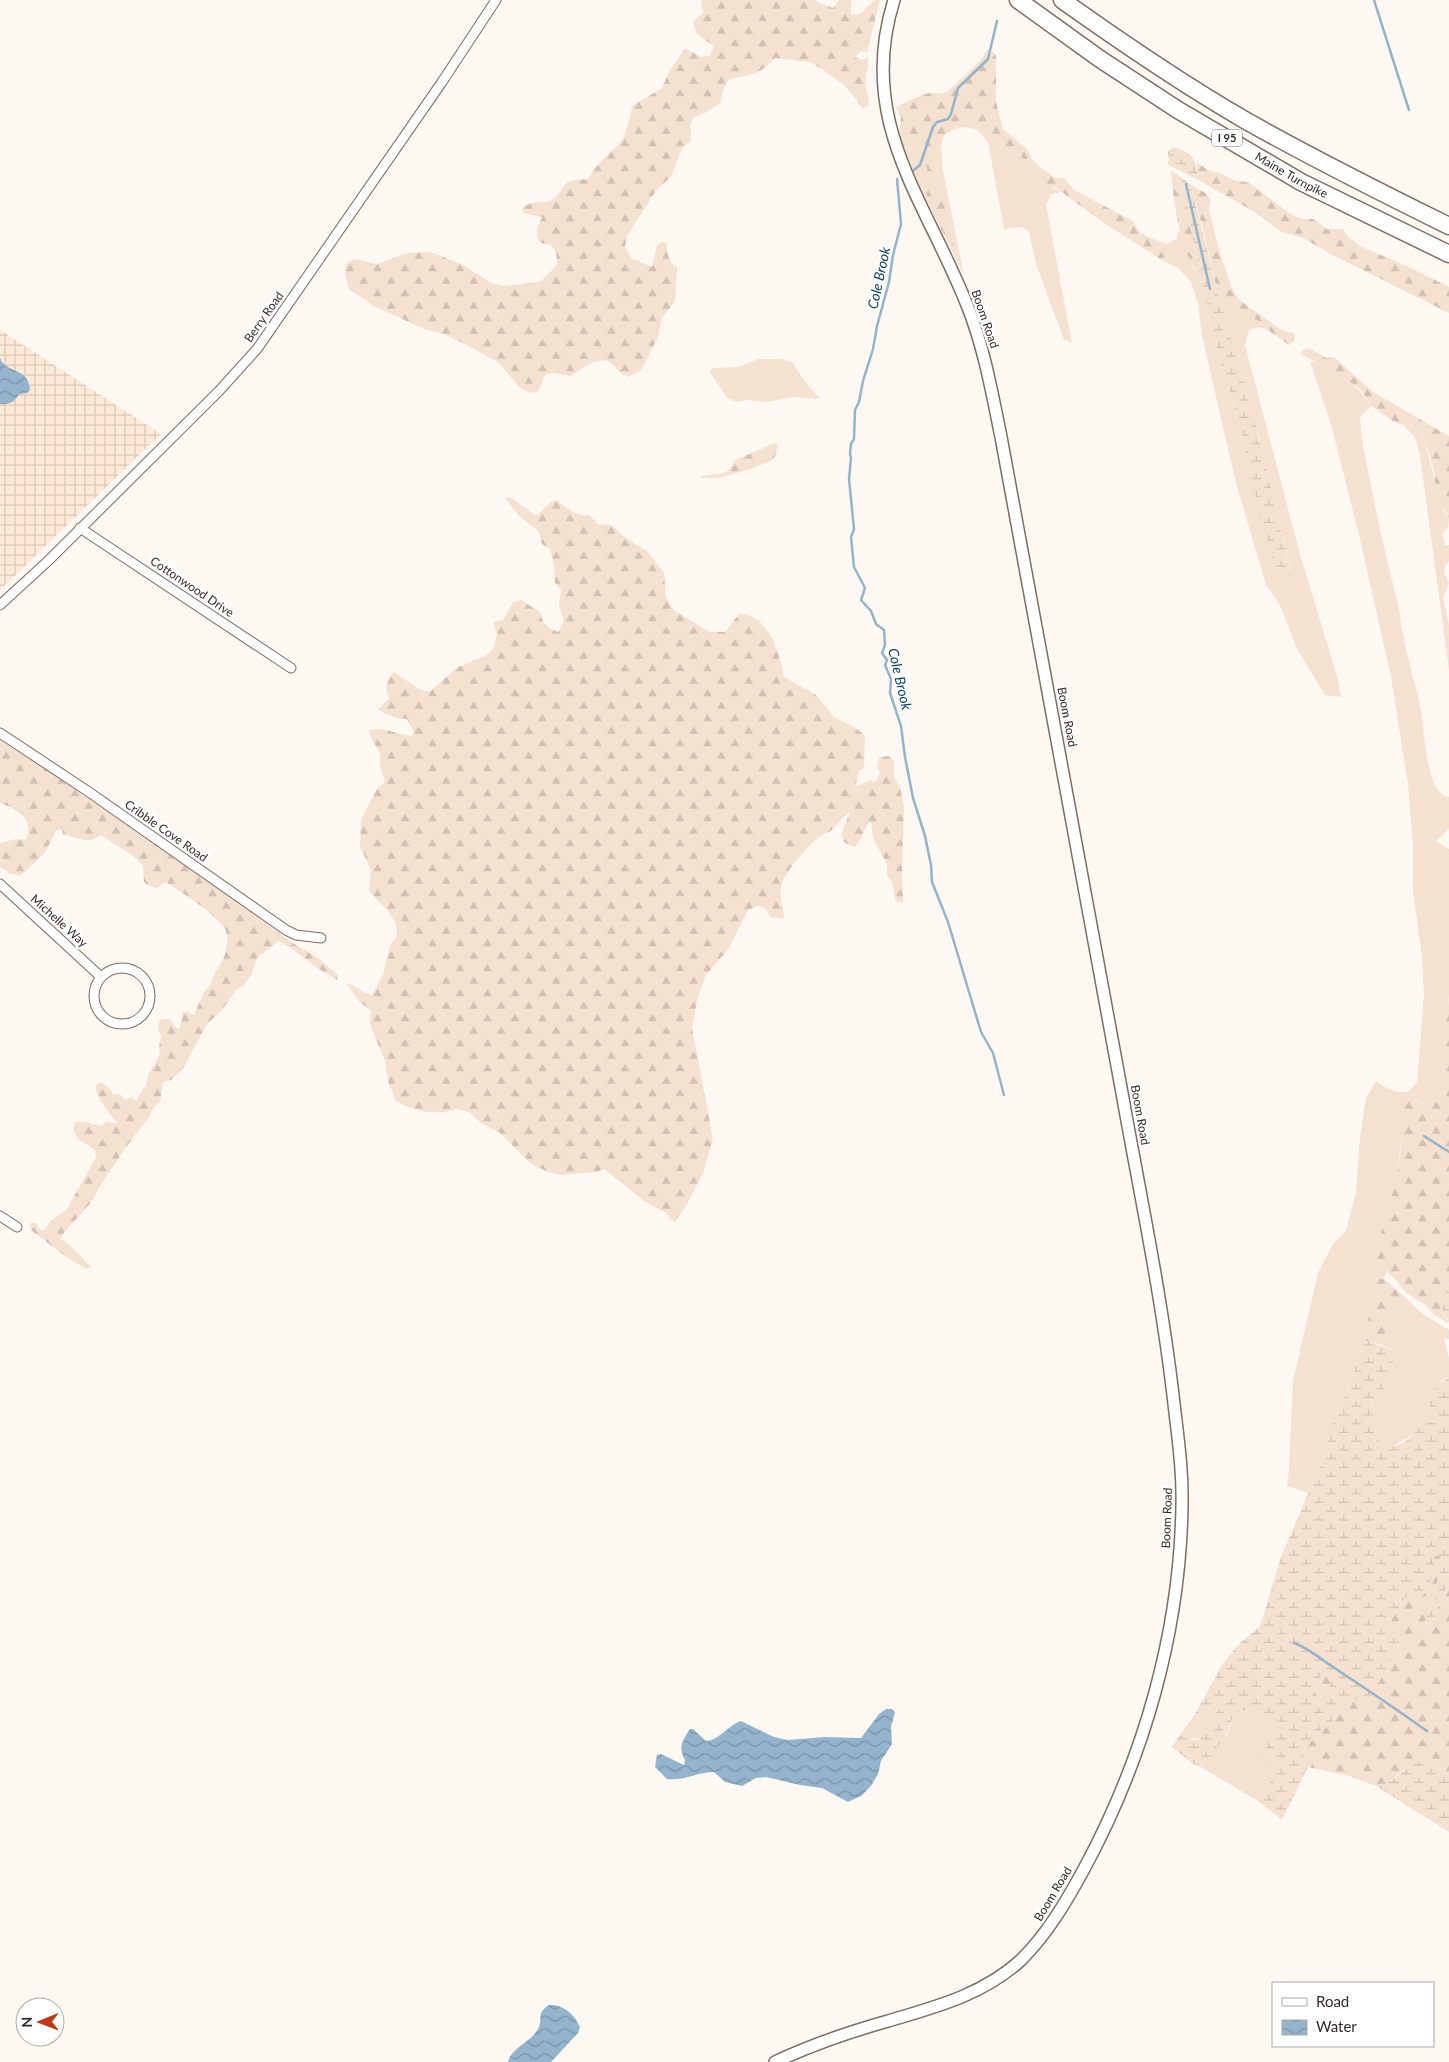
<svg xmlns="http://www.w3.org/2000/svg" width="1449" height="2062" viewBox="0 0 1449 2062" font-family="Lato,sans-serif">
<style>
.industrial{fill:url(#industrial-grid)}
.grass{fill:#f5e1d0}
.forest{fill:url(#forest-firs)}
.wetland{fill:url(#wetland-marsh);fill-rule:evenodd}
.water{fill:url(#water-waves)}
.lines{fill:none;stroke-linecap:round;stroke-linejoin:round}
.stream{stroke:#93b4cc;stroke-width:2.5}
.minor-casing{stroke:#7b6e63;stroke-width:11}
.tertiary-casing{stroke:#7b6e63;stroke-width:14}
.motorway-casing{stroke:#7b6e63;stroke-width:19}
.minor{stroke:#fff;stroke-width:9}
.tertiary{stroke:#fff;stroke-width:11}
.motorway{stroke:#fff;stroke-width:16}
.labels{text-anchor:middle;stroke-width:5;stroke-linejoin:round;paint-order:stroke}
.shield{fill:#fff;stroke:#6f6b68;stroke-width:1}
.shield-label{font-size:11px;font-weight:bold;fill:#312b27}
.street-label{font-size:12px;fill:#312b27;stroke:#fff}
.water-label{font-size:14px;font-style:italic;fill:#003c5d;stroke:#fff}
</style>
<defs>
<pattern id="industrial-grid" width="8" height="8" patternUnits="userSpaceOnUse" patternTransform="scale(1.25)"><rect width="8" height="8" fill="#fee9d7"/><path d="M0 4h8M4 0v8" fill="none" stroke="#dac8b9"/></pattern>
<pattern id="forest-firs" width="22" height="20" patternUnits="userSpaceOnUse" patternTransform="scale(1.25)"><rect width="22" height="20" fill="#f5e1d0"/><path d="M5 1l3.5 6h-7zM16 11l3.5 6h-7z" fill="#d2c1b3"/></pattern>
<pattern id="wetland-marsh" width="20" height="14" patternUnits="userSpaceOnUse" patternTransform="scale(1.25)"><rect width="20" height="14" fill="#f5e1d0"/><path d="M1 5h8M5 5V1M11 12h8M15 12V8" fill="none" stroke="#d2c1b3"/></pattern>
<pattern id="water-waves" width="16" height="10" patternUnits="userSpaceOnUse" patternTransform="scale(1.25)"><rect width="16" height="10" fill="#93b4cc"/><path d="M0 5q4-4 8 0t8 0" fill="none" stroke="#7993a6"/></pattern>
</defs>
<rect width="100%" height="100%" fill="#fef8f3"/>
<polygon class="industrial" points="0,330 161,434 0,590"/>
<g class="grass">
<polygon points="926,142 930,155 926,164 938,174 935,156 941,148 943,171 964,276 949,244 953,246 949,211 926,193 930,208 916,180 905,149 909,149"/>
<polygon points="988,142 1000,150 1020,155 1028,167 1033,161 1043,169 1037,178 1061,192 1050,195 1046,205 1072,343 1064,340 1036,264 1029,232 1023,227 1004,229"/>
<polygon points="1212,222 1218,246 1211,249 1207,246 1204,233"/>
<polygon points="1179,230 1194,269 1200,274 1216,344 1241,432 1291,573 1256,424 1218,294 1249,317 1262,322 1268,330 1258,327 1249,330 1245,345 1300,554 1338,680 1341,697 1325,695 1297,649 1280,605 1266,585 1236,483 1202,336 1198,303 1191,282 1178,268 1160,259 1169,255 1168,244 1177,238"/>
<polygon points="758,359 781,359 792,362 808,386 819,397 818,399 794,397 766,402 746,400 737,402 727,398 710,372 712,368 739,367"/>
<path d="M1310,361C1334,367 1358,385 1371,406L1360,417C1361,439 1366,460 1370,481C1378,520 1386,558 1396,596C1400,609 1400,622 1403,634C1407,657 1414,679 1419,701C1425,721 1424,796 1449,797V829L1436,841L1449,849V995L1443,1048L1442,1081L1435,1103L1429,1106L1413,1099L1401,1141L1396,1180L1378,1244L1377,1263L1386,1271L1384,1279H1378L1365,1341L1337,1418L1332,1426L1322,1461L1308,1493L1287,1486L1289,1469L1293,1381L1318,1273L1333,1244L1346,1231L1356,1192L1360,1137L1366,1098L1376,1081C1387,1089 1395,1093 1408,1092L1417,1082L1424,995L1422,957L1413,891V846L1408,784L1391,677L1360,539L1332,428Z"/>
<polygon points="1403,425 1412,427 1422,433 1444,512 1449,518 1448,528 1442,534 1445,545 1449,545 1449,561 1445,566 1444,572 1449,583 1443,598 1449,625 1449,670 1420,456 1415,437"/>
<path d="M1407,1299L1421,1313L1449,1330V1339H1444L1449,1358V1377L1444,1379L1428,1404L1437,1418L1432,1423L1423,1422L1416,1433L1391,1447L1383,1446L1376,1436L1372,1399C1389,1388 1396,1369 1392,1349L1382,1345L1394,1307Z"/>
<polygon points="1224,1699 1227,1702 1216,1712 1209,1729 1201,1734 1201,1739 1179,1736 1195,1714 1203,1713"/>
<path d="M1254,1709L1262,1712L1276,1732L1267,1747L1268,1761L1278,1759L1277,1771L1258,1801L1199,1766C1206,1758 1214,1751 1221,1743C1237,1726 1221,1715 1254,1709Z"/>
</g>
<g class="forest">
<path d="M701,0H815L821,4L833,8L839,0H851V14L858,15L875,0H880L867,52L860,51L855,57L862,60L869,57L865,84L869,100L868,107L863,108L844,85L822,69L810,62L775,58C758,77 751,73 729,80L724,87L720,103L705,113L693,118L690,125L691,141L683,147L670,178L657,189L627,236L625,247L631,258L652,267L657,246L661,242L667,243C667,255 668,260 677,268L675,301L662,318L658,337L641,371L628,377C619,373 618,370 612,364C601,353 581,369 571,376L554,373L546,374L538,391L530,393L520,388L499,363L469,346L444,334L424,329L374,306L349,289L345,275L346,264L354,259L377,264L408,253L431,252L463,265L491,283L504,286L540,282L557,265C558,234 541,252 537,236C535,230 540,222 542,217L524,213L522,208C533,199 542,205 552,200C560,196 561,186 568,182C574,179 582,180 588,179C596,163 611,154 622,140C625,136 632,112 632,106L662,88L670,70L685,48L701,57L710,56L714,46C704,39 695,35 693,22L703,13Z"/>
<path d="M987,50L993,52L996,56V102L1003,129L1028,150L1033,161L1028,167L1020,155C1011,152 1001,152 994,147C989,144 986,140 983,136C971,122 958,127 944,135L941,148L935,156L938,174L935,177L928,173L926,164L930,155L926,143L918,147L904,149L899,137L901,117L896,108C902,103 924,93 931,93C938,93 940,95 947,92L981,60Z"/>
<polygon points="1196,162 1208,170 1220,173 1235,181 1248,182 1292,215 1303,219 1313,219 1327,229 1343,229 1348,237 1360,246 1409,267 1449,287 1449,313 1329,253 1303,238 1282,232 1253,211 1198,180"/>
<polygon points="1043,169 1055,178 1064,178 1074,190 1133,221 1139,232 1153,239 1168,244 1169,255 1160,259 1101,221 1055,187 1042,186 1037,178"/>
<path d="M1171,171L1181,177L1200,274C1180,256 1173,197 1171,171Z"/>
<polygon points="1191,185 1206,193 1211,200 1209,210 1212,222 1204,233"/>
<polygon points="929,190 942,195 949,211 953,246 949,244 930,208 926,193"/>
<polygon points="1207,246 1211,249 1218,246 1231,286 1238,299 1283,331 1294,333 1295,340 1289,345 1268,330 1262,322 1249,317 1218,294"/>
<polygon points="1309,348 1326,358 1334,357 1373,392 1449,436 1449,518 1436,495 1434,469 1422,433 1412,427 1396,423 1371,406 1362,391 1336,372 1300,354 1302,351"/>
<polygon points="775,443 778,445 775,456 772,460 754,468 719,478 700,478 702,476 724,473 730,469 735,460"/>
<path d="M505,498H512L536,516L552,501L557,500C567,508 576,517 589,515L598,524L611,525L623,536L648,552L664,573L666,597L674,610L709,632H725L739,614C768,613 780,654 784,677L816,695L835,718L854,727L865,735L864,768L859,771L855,787L870,780L875,782L880,773L877,767L879,757L889,756L894,762V778L900,787L904,807L902,870L903,902H896L892,882L887,876V864L873,838L871,821C862,829 865,838 854,847L845,843L841,835L850,812C842,816 839,823 834,828C830,832 825,833 821,836C808,845 786,870 782,884C778,895 784,908 784,919L771,917L765,908L758,906L748,910L729,948L706,975L697,1000L692,1028L713,1139L703,1173L687,1204L675,1222L671,1220L667,1214L643,1200L604,1169L596,1172L561,1175L548,1172L531,1164L500,1133L480,1122L469,1112L456,1109L445,1112H426L405,1106L396,1101L388,1081L385,1061L370,1024L371,1011C367,1006 361,1004 358,1000C353,993 351,988 345,983C356,984 361,993 372,995L383,975L390,946L397,936L396,924L388,911L369,891L371,870L360,846L361,820L377,789L385,782L380,765V753L371,738L369,730C382,726 399,735 412,736L414,732L407,719L396,718L378,710L389,698C384,688 387,681 393,672C406,678 415,690 429,692L458,667L487,655L494,647L497,634L493,622L503,620L513,602L521,600L540,612C543,624 547,628 558,632L564,621L559,605L561,590L555,583L554,565L550,549L542,544L539,532L518,515Z"/>
<path d="M0,737L247,909L291,942L318,958L338,975L337,980L316,967L295,951L279,941L257,958L252,974L243,986L236,990L221,1011L207,1024L182,1070L171,1080L163,1082L160,1102C151,1108 153,1112 147,1120C131,1139 116,1161 102,1183C97,1190 94,1200 88,1206C79,1217 68,1226 60,1239C72,1245 81,1257 91,1267L86,1269L62,1254L31,1230L30,1223H36L39,1229L43,1231L51,1221L67,1209L96,1157L95,1150L78,1139L73,1129L75,1122H87L100,1126L107,1122L117,1123C108,1112 98,1100 95,1086L102,1082L108,1087L113,1095L120,1094L125,1100L132,1097L136,1101L147,1083L148,1075L160,1054L159,1047L161,1035L158,1031L159,1022L163,1019H170L176,1028H180L183,1012H187L194,1015L205,990L211,985C213,970 222,966 225,954C227,948 228,935 226,931C220,917 179,890 165,882L157,888L147,885L144,882L143,866L136,858L101,835C89,845 78,837 63,835L62,828L56,831L44,854L20,876L11,874L0,867V843L16,839L26,840C35,819 18,810 0,803Z"/>
<path d="M1449,996V1283L1442,1309L1448,1323L1435,1315L1424,1304L1406,1293L1397,1281L1377,1263L1378,1244L1396,1180L1404,1127L1400,1104L1406,1097L1429,1106L1435,1103C1431,1094 1436,1087 1442,1081L1443,1048Z"/>
<polygon points="1378,1279 1384,1279 1407,1299 1394,1307 1382,1345 1365,1341 1372,1296"/>
<polygon points="1434,1556 1441,1556 1444,1565 1438,1577 1433,1605 1427,1615 1427,1632 1446,1589 1449,1572 1449,1777 1425,1761 1407,1767 1385,1785 1376,1786 1349,1776 1308,1767 1302,1759 1305,1745 1319,1736 1322,1729 1331,1725 1339,1707 1346,1700 1364,1701 1369,1690 1379,1682 1395,1652 1391,1640 1383,1641 1392,1619 1407,1596 1422,1596"/>
<polygon points="1326,1673 1334,1675 1328,1689 1317,1703 1310,1702 1321,1676"/>
</g>
<g class="wetland">
<path d="M1173,147C1194,153 1196,160 1198,180L1167,164L1169,159L1168,152Z"/>
<polygon points="1181,177 1191,185 1218,294 1256,424 1291,574 1285,579 1277,573 1263,526 1241,432 1216,344 1200,274"/>
<polygon points="1449,1283 1449,1323 1442,1309"/>
<path d="M1365,1341L1392,1349C1396,1369 1389,1387 1372,1400L1376,1436L1383,1446C1401,1450 1415,1435 1423,1421L1432,1423L1437,1418L1428,1404L1429,1393L1449,1377V1572L1446,1589L1427,1632L1422,1631L1427,1615L1433,1605L1438,1577L1444,1565L1441,1556H1435C1432,1571 1432,1584 1422,1597H1406L1392,1619L1383,1640H1391L1400,1632L1404,1635L1405,1646L1395,1652L1379,1682L1369,1690L1372,1698L1364,1701L1346,1700L1339,1707L1331,1725L1322,1729L1319,1736L1305,1745L1302,1759L1308,1767L1282,1820L1258,1801L1277,1771L1278,1759L1262,1762L1260,1757L1275,1732L1262,1712L1254,1709L1240,1712L1232,1719L1223,1742L1216,1748L1214,1758L1205,1764H1201L1199,1766L1193,1764L1172,1747L1179,1736H1189L1193,1740L1201,1739V1734L1209,1729L1216,1712L1226,1702L1224,1699L1203,1713L1195,1714L1222,1665L1237,1646L1260,1626L1281,1557L1322,1461L1332,1425L1337,1418ZM1326,1673L1334,1675L1328,1689L1317,1703L1310,1702L1321,1676Z"/>
<path d="M1425,1761L1449,1777V1832L1376,1786C1397,1784 1404,1762 1425,1761Z"/>
</g>
<g class="water">
<path d="M0,358C6,374 29,367 30,390L27,393L19,394C15,402 9,405 0,404Z"/>
<path d="M886,1709H892L895,1712L891,1727L892,1744L881,1761L878,1774L871,1786L861,1796L848,1802L822,1788L800,1785L766,1777L756,1778L742,1786L725,1782L714,1772C698,1772 684,1781 667,1779L655,1767L657,1755L661,1754L684,1765L685,1760C678,1748 682,1741 690,1729H693L706,1741C720,1740 728,1725 741,1721L774,1737L788,1740L825,1737L861,1738L879,1714Z"/>
<path d="M549,2005C563,2004 575,2015 580,2027L578,2033L551,2062H508C512,2047 530,2043 538,2029C544,2019 535,2014 549,2005Z"/>
</g>
<g class="lines">
<g class="stream">
<polyline points="1374,0 1409,110"/>
<polyline points="914,170 920,165 933,127 937,122 948,119 951,114 958,88 988,59 997,21"/>
<polyline points="897,179 901,224 893,255 889,282 877,326 873,349 863,381 859,402 855,410 854,439 851,444 850,454 851,458 849,479 854,529 851,537 854,567 865,588 861,600 871,611 876,624 884,630 885,645 882,653 887,660 885,665 891,679 890,693 901,726 905,757 913,798 925,836 931,865 932,882 948,922 981,1032 993,1053 1004,1095"/>
<polyline points="1186,184 1210,289"/>
<polyline points="1424,1136 1449,1152"/>
<path d="M1294,1643C1308,1648 1321,1659 1333,1667C1365,1688 1396,1709 1427,1731"/>
</g>
<defs>
<g id="minor">
<polyline points="80,528 291,668"/>
<polyline points="0,605 48,561 219,391 257,349 442,82 496,0"/>
<polyline points="0,733 89,792 286,930 296,935 321,938"/>
<polyline points="0,884 101,977"/>
<circle cx="122" cy="996" r="28"/>
<polyline points="0,1216 17,1227"/>
</g>
<path id="tertiary" d="M775,2062C811,2045 849,2032 888,2021C935,2007 983,1995 1021,1960C1048,1933 1066,1902 1084,1869C1144,1758 1180,1632 1182,1506C1183,1468 1177,1432 1173,1395C1161,1293 1140,1194 1122,1093C1082,875 1043,656 1001,437C992,393 984,347 967,305C925,199 856,121 894,0"/>
<g id="motorway">
<path id="s1" d="M1018,0L1100,59L1178,110L1301,182L1449,254"/>
<path d="M1062,0C1121,42 1181,83 1243,119C1310,157 1380,192 1449,226"/>
</g>
</defs>
<use href="#minor" class="minor-casing"/>
<use href="#tertiary" class="tertiary-casing"/>
<use href="#motorway" class="motorway-casing"/>
<use href="#minor" class="minor"/>
<use href="#tertiary" class="tertiary"/>
<use href="#motorway" class="motorway"/>
</g>
<g class="labels">
<rect class="shield" x="1212" y="129.5" width="30" height="17" rx="4"/>
<g class="shield-label">
<text x="1227" y="142">I 95</text>
</g>
<g class="street-label">
<text dy="4" stroke="none"><textPath href="#s1" startOffset="325">Maine Turnpike</textPath></text>
<text transform="translate(264 317) rotate(-55)" y="4">Berry Road</text>
<text transform="translate(985 319) rotate(71)" y="4">Boom Road</text>
<text transform="translate(192 587) rotate(34)" y="4">Cottonwood Drive</text>
<text transform="translate(1067 717) rotate(79)" y="4">Boom Road</text>
<text transform="translate(166 831) rotate(35)" y="4">Cribble Cove Road</text>
<text transform="translate(59 921) rotate(42)" y="4">Michelle Way</text>
<text transform="translate(1140 1115) rotate(80)" y="4">Boom Road</text>
<text transform="translate(1167 1518) rotate(-88)" y="4">Boom Road</text>
<text transform="translate(1053 1894) rotate(-59)" y="4">Boom Road</text>
</g>
<g class="water-label">
<text transform="translate(879 278) rotate(-78)" y="5">Cole Brook</text>
<text transform="translate(900 679) rotate(77)" y="5">Cole Brook</text>
</g>
</g>
<rect x="1272" y="1982" width="162" height="65" fill="#ffffff" stroke="#adaaa9"/>
<rect x="1282" y="1998" width="25" height="8" fill="#ffffff" stroke="#adaaa9"/>
<text x="1316" y="2007" font-size="15" fill="#312b27">Road</text>
<rect x="1282" y="2020" width="25" height="15" fill="url(#water-waves)" stroke="#adaaa9"/>
<text x="1316" y="2032" font-size="15" fill="#312b27">Water</text>
<g transform="translate(40 2022) rotate(269)"><circle r="24" fill="#ffffff" stroke="#adaaa9"/>
<path d="M0-4L9 19L0 12L-9 19Z" fill="#c23814"/>
<text y="-8" font-size="14" font-weight="bold" text-anchor="middle" fill="#312b27">N</text>
</g>
</svg>
